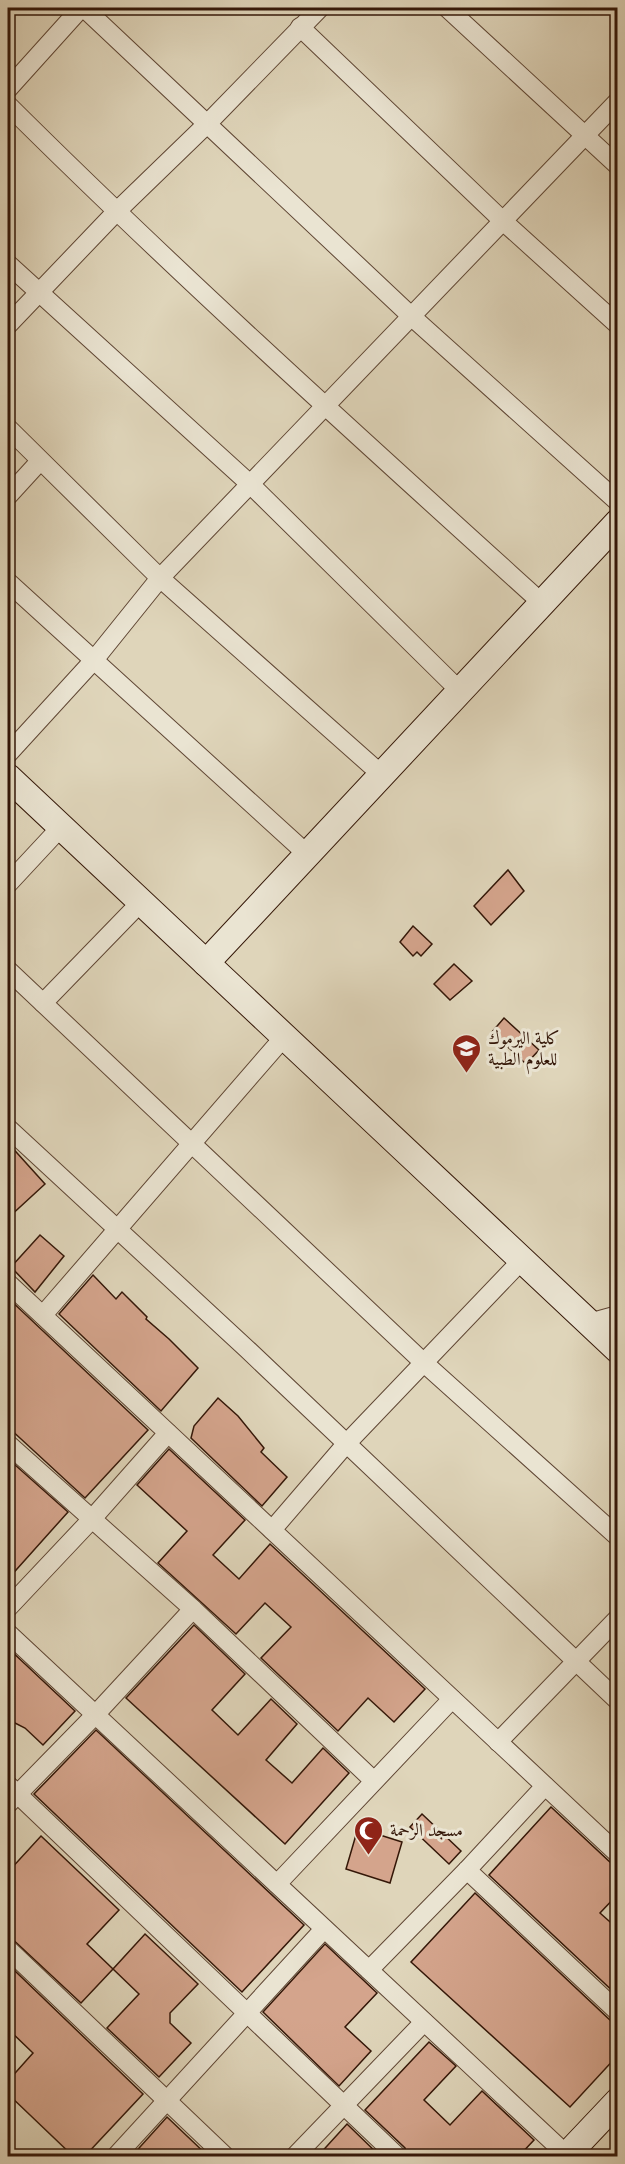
<svg xmlns="http://www.w3.org/2000/svg" width="625" height="2164" viewBox="0 0 625 2164" font-family="'Libre Caslon Text',Amiri,serif">
<style>
.building{fill:#d4a48c;stroke:#341708;stroke-width:1.5}
.lines{fill:none;stroke-linecap:round;stroke-linejoin:round}
.street-casing{stroke:#5f4634;stroke-width:20}
.secondary-casing{stroke:#341708;stroke-width:28}
.street{stroke:#eae4d2;stroke-width:18}
.secondary{stroke:#eae4d2;stroke-width:26}
.labels{text-anchor:middle;stroke-width:6;stroke-linejoin:round;paint-order:stroke}
.poi-label{font-size:18px;fill:#341708;stroke:#eae4d2;text-anchor:start}
</style>
<rect width="100%" height="100%" fill="#dfd5ba"/>
<filter id="stains"><feTurbulence type="fractalNoise" baseFrequency=".00333" numOctaves="4"/><feColorMatrix values="0 0 0 0 .2 0 0 0 0 .09 0 0 0 0 .02 0 0 0 .5 -.17"/></filter>
<radialGradient id="worn" r=".72"><stop offset=".6" stop-color="#630" stop-opacity="0"/><stop offset="1" stop-color="#630" stop-opacity=".3"/></radialGradient>
<g class="building">
<polygon points="508,870 524,891 491,925 474,906"/>
<polygon points="413,926 432,944 421,956 417,952 413,956 400,942"/>
<polygon points="454,964 472,981 450,1000 434,984"/>
<polygon points="504,1018 539,1050 526,1064 492,1032"/>
<polygon points="8,1143 45,1184 8,1218"/>
<polygon points="40,1235 64,1256 35,1292 11,1267"/>
<polygon points="93,1275 116,1299 122,1292 147,1317 146,1319 169,1339 198,1368 161,1411 59,1314"/>
<polygon points="8,1298 148,1430 85,1498 8,1427"/>
<polygon points="218,1398 238,1416 264,1448 261,1452 287,1477 262,1506 191,1438 194,1426"/>
<polygon points="169,1449 245,1520 213,1555 239,1579 270,1544 425,1689 394,1722 368,1698 338,1731 261,1658 291,1627 265,1603 236,1634 158,1563 187,1531 137,1485"/>
<polygon points="14,1464 68,1512 8,1579 8,1471"/>
<polygon points="194,1625 245,1674 212,1710 238,1735 271,1699 297,1724 266,1760 292,1783 323,1748 349,1773 285,1844 126,1698"/>
<polygon points="8,1648 75,1711 43,1745 25,1728 15,1723 8,1731"/>
<polygon points="96,1730 304,1925 242,1992 34,1794"/>
<polygon points="551,1807 610,1862 618,1865 618,1894 600,1913 618,1929 618,1996 489,1875"/>
<polygon points="422,1814 461,1851 449,1864 410,1827"/>
<polygon points="358,1828 402,1842 390,1883 346,1869"/>
<polygon points="41,1836 119,1910 87,1944 113,1969 81,2003 8,1935 8,1872"/>
<polygon points="475,1893 610,2020 618,2023 618,2055 570,2107 411,1962"/>
<polygon points="145,1934 198,1984 170,2013 170,2023 191,2043 159,2077 107,2028 139,1994 113,1969"/>
<polygon points="325,1944 377,1993 345,2027 371,2051 339,2086 263,2012"/>
<polygon points="14,1970 143,2094 84,2157 74,2157 8,2094 8,2081 33,2053 8,2029 8,1976"/>
<polygon points="429,2042 456,2066 424,2100 450,2125 482,2091 534,2140 518,2157 408,2157 405,2148 365,2110"/>
<polygon points="167,2117 209,2157 131,2157"/>
<polygon points="347,2124 381,2157 317,2157"/>
</g>
<g class="lines">
<defs>
<g id="street">
<polyline points="84,8 411,316 618,502"/>
<polyline points="447,8 618,166"/>
<polyline points="300,27 504,222 618,325"/>
<polyline points="8,89 81,8"/>
<path d="M8,105C180,276 361,439 542,603"/>
<polyline points="8,264 250,484 460,691"/>
<polyline points="8,325 116,212 208,123 320,8"/>
<polyline points="8,428 160,578 382,775"/>
<polyline points="8,496 40,461"/>
<polyline points="8,582 307,854"/>
<polyline points="8,754 94,660 160,578 618,101"/>
<polyline points="8,884 61,827"/>
<polyline points="8,970 423,1362 618,1537"/>
<polyline points="43,1003 141,902"/>
<polyline points="8,1128 247,1349 618,1701"/>
<polyline points="8,1283 618,1854"/>
<polyline points="43,1315 284,1037"/>
<polyline points="589,1323 618,1315"/>
<polyline points="8,1444 193,1609 373,1780"/>
<polyline points="272,1530 346,1444 522,1260"/>
<polyline points="8,1608 91,1520 168,1433"/>
<polyline points="8,1633 568,2156"/>
<polyline points="498,1742 618,1618"/>
<polyline points="8,1785 397,2156"/>
<polyline points="8,1804 95,1715 193,1609"/>
<polyline points="467,1870 618,2012"/>
<polyline points="277,1884 452,1699"/>
<polyline points="8,1949 225,2156"/>
<polyline points="369,1970 467,1870 545,1786"/>
<polyline points="116,2156 324,1929"/>
<polyline points="295,2156 424,2022"/>
</g>
<g id="secondary">
<polyline points="8,777 618,1350"/>
<polyline points="206,963 618,522"/>
<polyline points="566,2156 618,2101"/>
</g>
</defs>
<use href="#street" class="street-casing"/>
<use href="#secondary" class="secondary-casing"/>
<use href="#street" class="street"/>
<use href="#secondary" class="secondary"/>
</g>
<defs>
<symbol id="university-pin" viewBox="-11 -11 22 30"><path d="M0 17L-7.5 6A9.5 9.5 0 1 1 7.5 6Z" fill="#8f2418" stroke="#eae4d2"/><path d="M0-5L7-2L0 1L-7-2ZM-4 1L0 2.5L4 1V4Q0 6-4 4Z" fill="#fff"/></symbol>
<symbol id="mosque-pin" viewBox="-11 -11 22 30"><path d="M0 17L-7.5 6A9.5 9.5 0 1 1 7.5 6Z" fill="#8f2418" stroke="#eae4d2"/><path d="M3.5-4.9A6 6 0 1 0 3.5 4.9A5 5 0 1 1 3.5-4.9Z" fill="#fff"/></symbol>
</defs>
<g fill-rule="evenodd">
<use href="#university-pin" x="450" y="1032" width="33" height="45"/>
<use href="#mosque-pin" x="352" y="1814" width="33" height="45"/>
</g>
<g class="labels">
<g class="poi-label">
<text x="488" y="1044">كلية اليرموك<tspan x="488" dy="21">للعلوم الطبية</tspan></text>
<text x="390" y="1836">مسجد الرحمة</text>
</g>
</g>
<rect width="625" height="2164" fill="none" stroke="#dfd5ba" stroke-width="30"/>
<rect x="9" y="9" width="607" height="2146" fill="none" stroke="#341708" stroke-width="3"/>
<rect x="15" y="15" width="595" height="2134" fill="none" stroke="#341708" stroke-width="1.5"/>
<rect width="100%" height="100%" filter="url(#stains)"/>
<rect width="100%" height="100%" fill="url(#worn)"/>
</svg>
